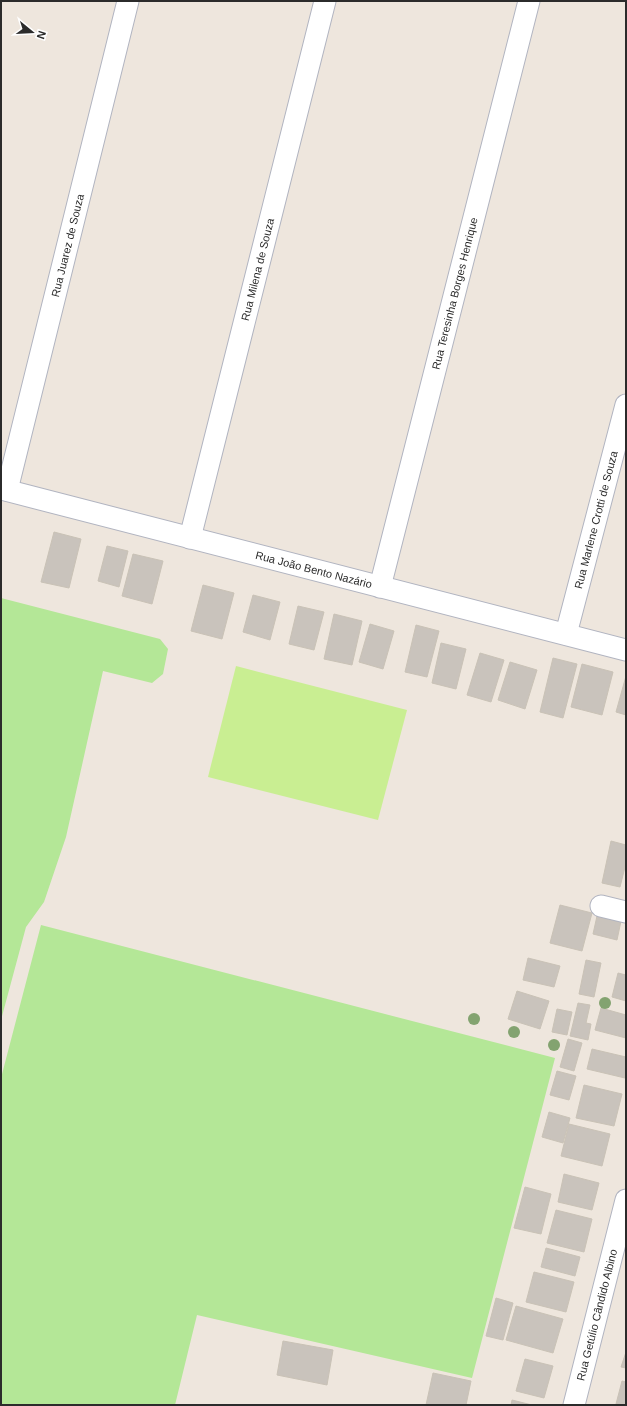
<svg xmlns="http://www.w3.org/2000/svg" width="627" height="1406" viewBox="0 0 627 1406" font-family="Arial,sans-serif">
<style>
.green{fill:#b4e797}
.pitch{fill:#c9ee92}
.building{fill:#c9c3bc;stroke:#c9c2b6}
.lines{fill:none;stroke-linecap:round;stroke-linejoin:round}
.street-casing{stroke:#b1b4c0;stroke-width:23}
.street{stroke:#fff;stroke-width:21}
.tree{fill:#83a370}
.labels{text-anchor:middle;stroke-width:3.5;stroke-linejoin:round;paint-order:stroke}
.street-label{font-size:11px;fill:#2b2b2b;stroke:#fff}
</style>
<rect width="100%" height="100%" fill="#eee6dd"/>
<g class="green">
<polygon points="1,598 160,639 168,649 163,674 152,683 103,671 66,837 44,902 26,927 1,1020"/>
<polygon points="41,925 555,1058 472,1378 197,1315 175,1405 1,1405 1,1078"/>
</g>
<polygon class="pitch" points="236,666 407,710 378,820 208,777"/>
<g class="building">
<polygon points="54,532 81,539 69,588 41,582"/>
<polygon points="107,546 128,551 119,587 98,581"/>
<polygon points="133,554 163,561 152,604 122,596"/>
<polygon points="203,585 234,593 222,639 191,631"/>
<polygon points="253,595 280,602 270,640 243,632"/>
<polygon points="298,606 324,612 314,650 289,644"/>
<polygon points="334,614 362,621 352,665 324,659"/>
<polygon points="370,624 394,631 383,669 359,662"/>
<polygon points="416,625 439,631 427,677 405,672"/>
<polygon points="441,643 466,649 456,689 432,683"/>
<polygon points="480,653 504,660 491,702 467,695"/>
<polygon points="553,658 577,664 563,718 540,712"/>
<polygon points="510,662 537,670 525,709 498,700"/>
<polygon points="582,664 613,672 602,715 571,707"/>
<polygon points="626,676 626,715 616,712"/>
<polygon points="611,841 626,845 626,863 620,887 602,883"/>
<polygon points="560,905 592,913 582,951 550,943"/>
<polygon points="597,916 621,921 617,940 593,934"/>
<polygon points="528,958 560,966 554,987 523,980"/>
<polygon points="586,960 601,963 594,997 579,994"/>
<polygon points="618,973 626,975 626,1001 612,997"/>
<polygon points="517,991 549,1001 540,1029 508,1019"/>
<polygon points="578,1003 590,1005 586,1023 591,1024 588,1040 570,1036"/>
<polygon points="601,1008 626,1015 626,1038 595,1030"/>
<polygon points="557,1009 572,1012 567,1035 552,1032"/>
<polygon points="568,1039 582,1043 574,1071 560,1067"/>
<polygon points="592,1049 626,1057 625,1078 587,1069"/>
<polygon points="557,1071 576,1076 569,1100 550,1095"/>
<polygon points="584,1085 622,1094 614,1126 576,1118"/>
<polygon points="549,1112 570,1118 563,1143 542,1137"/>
<polygon points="569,1124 610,1134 602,1166 561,1156"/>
<polygon points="564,1174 599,1183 592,1210 558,1202"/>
<polygon points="525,1187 551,1194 541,1234 514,1228"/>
<polygon points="556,1210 592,1219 584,1252 547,1243"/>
<polygon points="546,1248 580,1257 575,1276 541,1267"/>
<polygon points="534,1272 574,1282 566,1312 526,1302"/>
<polygon points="496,1298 513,1303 503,1340 486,1336"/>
<polygon points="516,1306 563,1319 553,1353 506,1340"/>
<polygon points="283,1341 333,1350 327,1385 277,1375"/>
<polygon points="626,1352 626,1368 621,1367"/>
<polygon points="525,1359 553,1366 544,1398 516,1391"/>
<polygon points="433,1373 471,1381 466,1405 426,1405"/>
<polygon points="622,1381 626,1382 626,1405 616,1404"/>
<polygon points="512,1400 532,1405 511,1405"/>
</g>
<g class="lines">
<defs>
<g id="street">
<path id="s1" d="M1,489L626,650"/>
<path id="s2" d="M7,490L128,1"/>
<path id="s3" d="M190,538L325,1"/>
<path id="s4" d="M380,587L529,1"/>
<path id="s5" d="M566,634L626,405"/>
<polyline points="601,906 626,912"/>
<path id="s6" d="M574,1405L626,1200"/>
</g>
</defs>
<use href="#street" class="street-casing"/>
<use href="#street" class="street"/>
</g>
<g class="tree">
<circle cx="605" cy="1003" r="6"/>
<circle cx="474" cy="1019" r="6"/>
<circle cx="514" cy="1032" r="6"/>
<circle cx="554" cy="1045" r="6"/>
</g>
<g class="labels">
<g class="street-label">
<text dy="4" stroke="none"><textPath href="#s2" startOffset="252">Rua Juarez de Souza</textPath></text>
<text dy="4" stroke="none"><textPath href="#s3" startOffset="277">Rua Milena de Souza</textPath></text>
<text dy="4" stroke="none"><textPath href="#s4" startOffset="303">Rua Teresinha Borges Henrique</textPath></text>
<text dy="4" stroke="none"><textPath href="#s5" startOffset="118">Rua Marlene Crotti de Souza</textPath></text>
<text dy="4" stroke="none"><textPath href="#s1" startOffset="323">Rua João Bento Nazário</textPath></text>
<text dy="4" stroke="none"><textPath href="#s6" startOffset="93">Rua Getúlio Cândido Albino</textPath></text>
</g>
</g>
<rect width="627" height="1406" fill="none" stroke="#2b2b2b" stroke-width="4"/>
<g transform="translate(32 32) rotate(108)" stroke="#ffffff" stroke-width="3" paint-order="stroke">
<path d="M0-3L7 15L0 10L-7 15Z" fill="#2b2b2b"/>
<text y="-6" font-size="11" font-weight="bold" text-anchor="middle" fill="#2b2b2b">N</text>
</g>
</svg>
